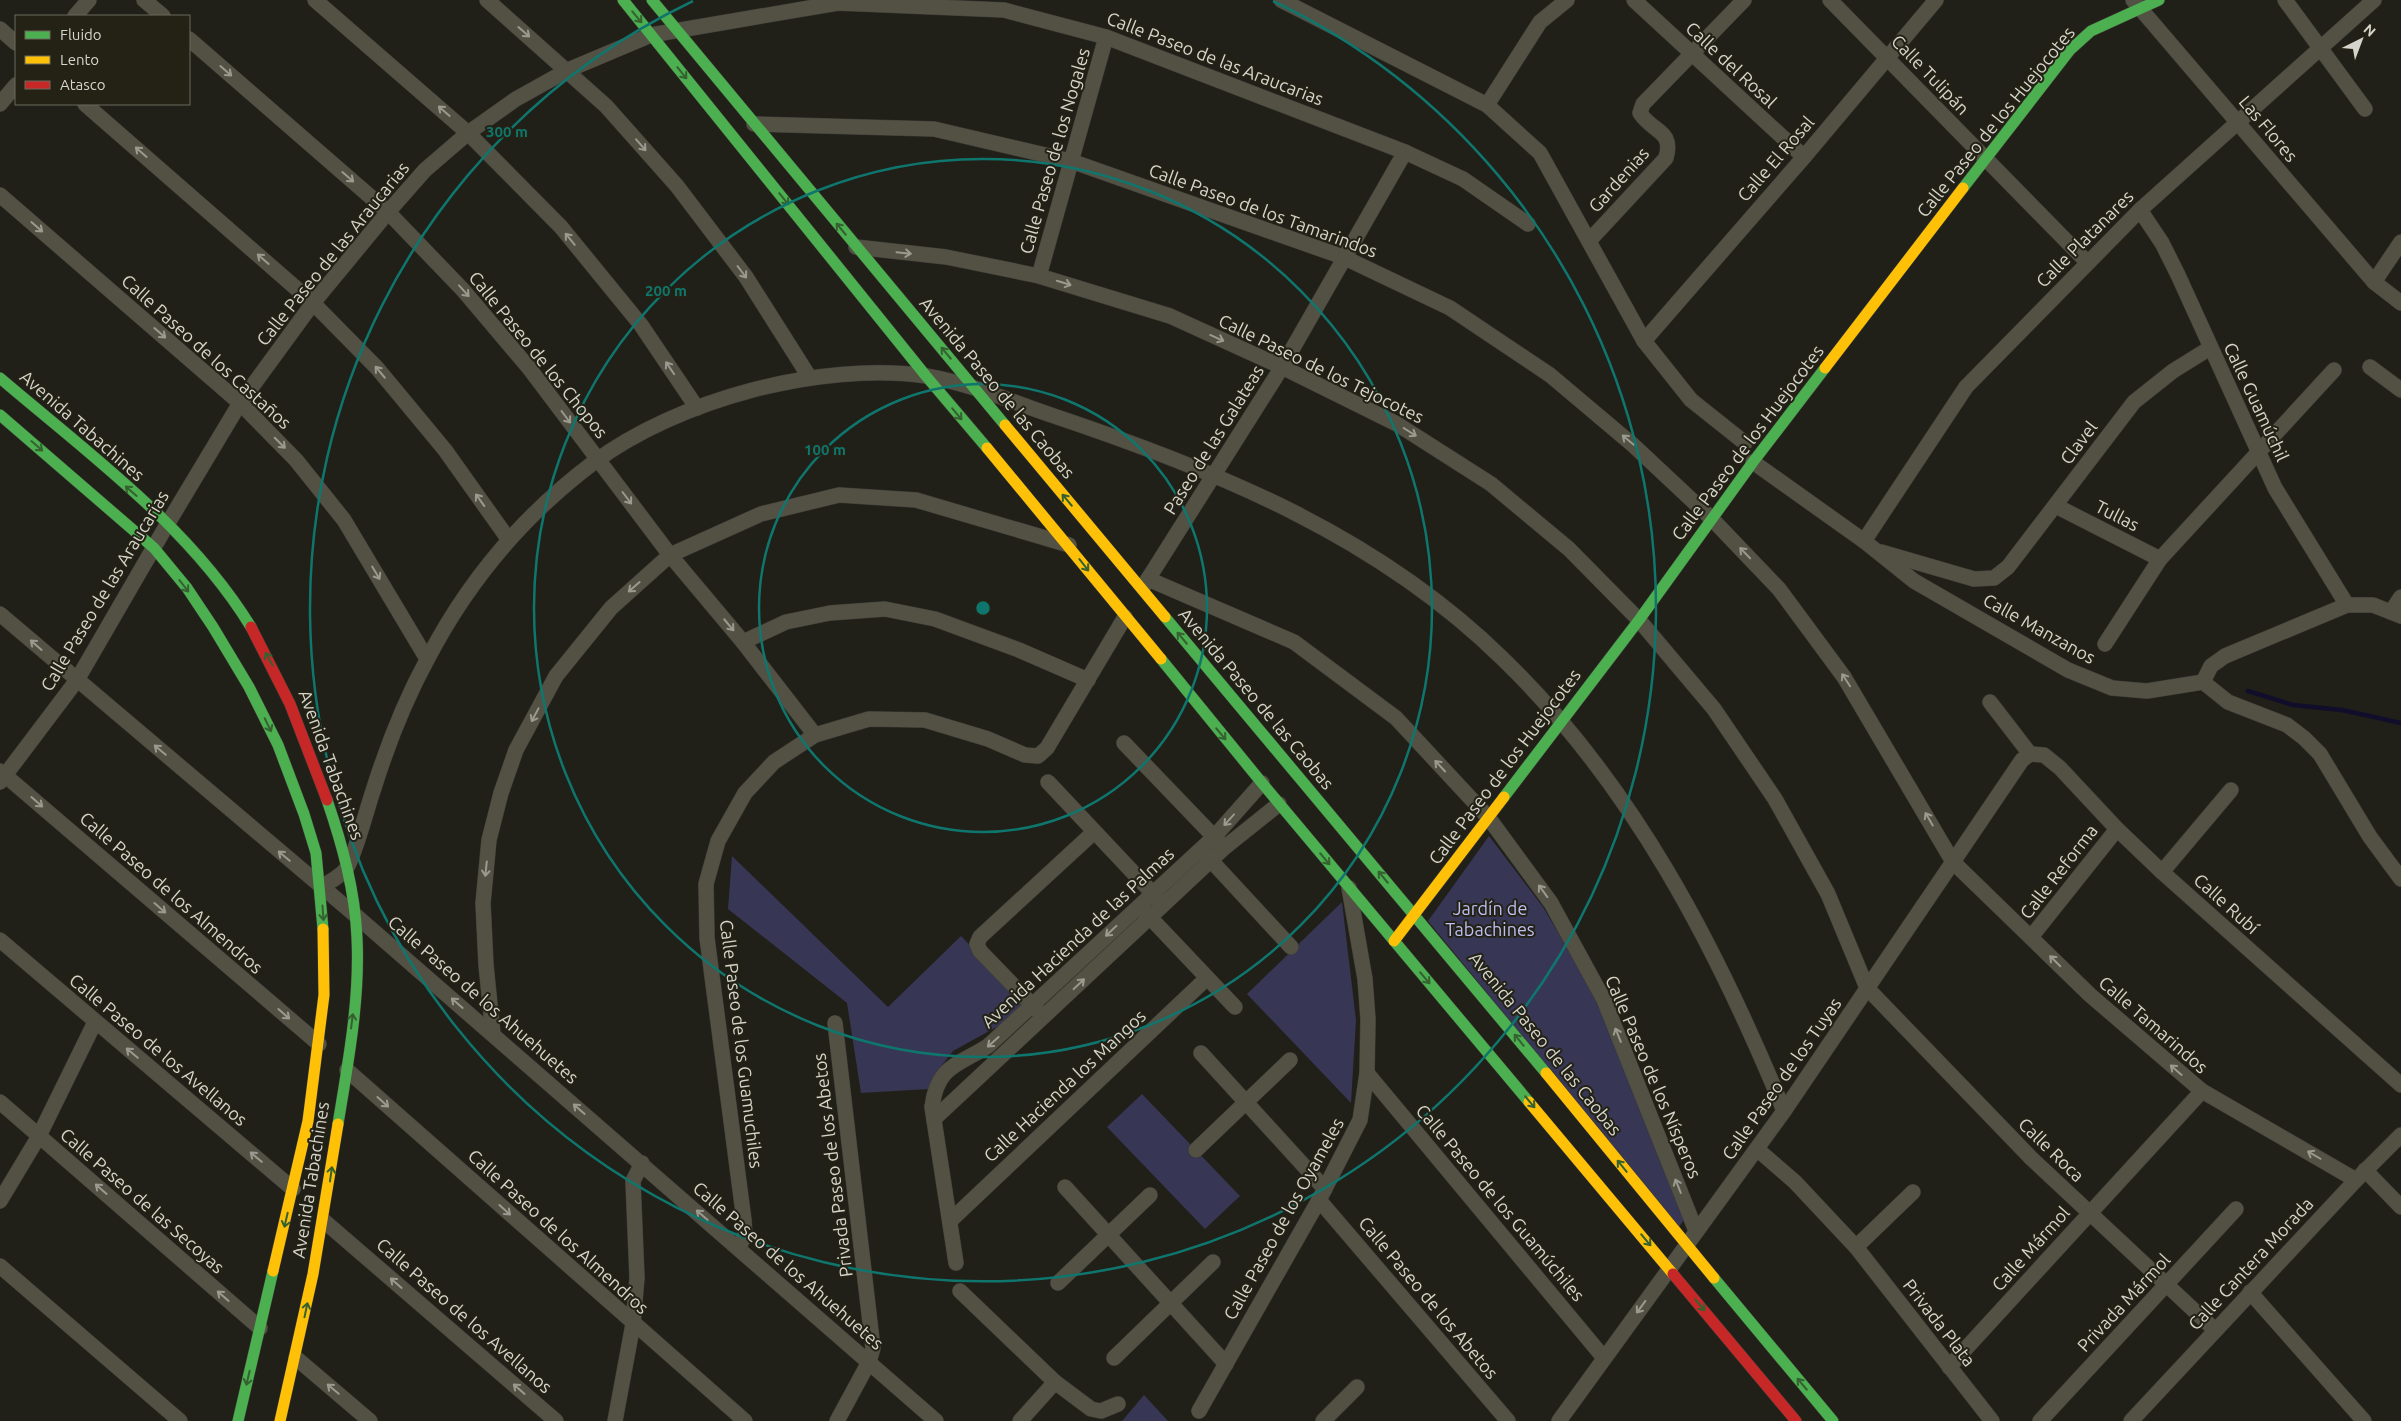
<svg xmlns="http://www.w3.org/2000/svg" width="2401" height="1421" viewBox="0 0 2401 1421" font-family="Ubuntu,sans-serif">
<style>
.green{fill:#373654}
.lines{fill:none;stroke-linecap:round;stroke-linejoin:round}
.stream{stroke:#110e2c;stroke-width:4.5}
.street-casing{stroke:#3c3b36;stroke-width:16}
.fast-casing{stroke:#3c3b36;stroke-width:12}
.slow-casing{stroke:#3c3b36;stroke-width:12}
.jam-casing{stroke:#3c3b36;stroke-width:12}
.street{stroke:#525144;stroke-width:15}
.fast{stroke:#4caf50;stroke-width:11}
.slow{stroke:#ffc107;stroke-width:11}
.jam{stroke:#c62828;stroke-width:11}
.oneway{stroke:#356130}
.oneway2{stroke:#9a9a8f}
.ring{fill:none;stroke:#0f766e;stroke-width:2.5}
.labels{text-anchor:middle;stroke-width:4;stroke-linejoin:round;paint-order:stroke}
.street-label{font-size:18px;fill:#d5d5cd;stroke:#232215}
.park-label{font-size:18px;fill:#bdbef4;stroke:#232215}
.centre{fill:#0f766e;stroke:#232215;stroke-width:2.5}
.ring-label{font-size:15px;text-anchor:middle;font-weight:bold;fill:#0f766e;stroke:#232215;stroke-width:4;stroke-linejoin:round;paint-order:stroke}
</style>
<rect width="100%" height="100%" fill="#201f18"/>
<g class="green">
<polygon points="1489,836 1543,907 1599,1002 1686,1217 1679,1227 1428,921"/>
<polygon points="732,856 888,1007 961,936 1025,1002 1002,1024 953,1051 939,1069 929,1089 861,1093 847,1003 728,909"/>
<polygon points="1342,902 1356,1020 1351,1103 1247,994"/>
<polygon points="1142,1094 1240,1196 1205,1229 1107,1127"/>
<polygon points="1144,1395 1168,1421 1122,1421"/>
</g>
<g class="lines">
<polyline class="stream" points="2248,691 2293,705 2342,710 2401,723"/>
<defs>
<g id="street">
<polyline points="144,0 163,16"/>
<polyline points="315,0 468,133 561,227 641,325 697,408"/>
<polyline points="487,0 606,106 677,186 746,277 810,378"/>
<polyline points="1281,0 1487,105 1540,153 1644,341 1691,400 1745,443"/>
<polyline points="1634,0 1804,157"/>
<polyline points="1830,0 2087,262"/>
<polyline points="2133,0 2374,282 2401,303"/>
<polyline points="2285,0 2365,109"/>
<polyline points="75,16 89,0"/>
<polyline points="0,29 16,43"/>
<polyline points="189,39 388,212 463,290 529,368 670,555 743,642 815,735"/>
<polyline points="0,104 16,85"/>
<polyline points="85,104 313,303 377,368 445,450 509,540"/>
<polyline points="1487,105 1540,22 1567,0"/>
<polyline points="754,124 934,129 1071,161 1343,257 1450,308 1550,375 1633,445 1712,519 1779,589 1844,677 1953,862 2090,995 2202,1091 2356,1180"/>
<polyline points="0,195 240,403 296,460 344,520 427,659"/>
<polyline points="2140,210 2162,243 2178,275 2275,488 2347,605"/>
<path d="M1589,241L1666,158C1674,130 1653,133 1640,113L1643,104L1744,0"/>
<polyline points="856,247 946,257 1039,276 1170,316 1282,367 1397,424 1491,484 1569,549 1639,620 1714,709 1775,799 1828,894 1867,988 2031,1158 2215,1330"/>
<polyline points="1039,276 1106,37"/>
<polyline points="2374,282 2401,242"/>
<polyline points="1644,341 1804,157 1936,0"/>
<polyline points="2370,367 2401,390"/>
<polyline points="1753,462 1864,541 1914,581 2068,670 2112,688 2147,691 2203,682"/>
<polyline points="2056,506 2160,559"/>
<polyline points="1864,541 1966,387 2140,210 2374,0"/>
<polyline points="1881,552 1974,579 1994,578 2008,567 2134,402 2173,371 2210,348"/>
<polyline points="1148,579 1294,642 1396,718 1488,817 1551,903 1604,1000 1696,1231"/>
<polyline points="1143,587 1282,367 1405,152"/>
<polyline points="2391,612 2401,597"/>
<polyline points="0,614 354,914 936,1421"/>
<polyline points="743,642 786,622 830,613 885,609 935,619 1019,650 1088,680"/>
<polyline points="2105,644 2160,559 2334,370"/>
<polyline points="2203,682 2228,702 2287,725 2304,738 2320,754 2370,837 2401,879"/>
<polyline points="2203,682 2211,666 2225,656 2347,605 2373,605 2401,616"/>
<polyline points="1990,702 2030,754"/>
<polyline points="1124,743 1220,843"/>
<polyline points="2030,754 2044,755 2060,768 2117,829 2162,872 2401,1085"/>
<polyline points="0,771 319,1044"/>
<polyline points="0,782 77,680 168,523 240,403 313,303 388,212 425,170 468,133 516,99 568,70 651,35 838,3 1004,10 1106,37 1405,152 1463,179 1528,224"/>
<polyline points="1048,782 1158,899"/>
<polyline points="1205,854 1291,947"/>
<polyline points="2162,872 2231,790"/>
<path d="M321,887C329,882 340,877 346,869C355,856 367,808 373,791C387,746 405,700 428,658C468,581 524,515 593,463C677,400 821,361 926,376C969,383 1012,402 1054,416C1218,471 1378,536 1503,659C1633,785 1716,946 1784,1111"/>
<polyline points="1143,910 1235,1007"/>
<polyline points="2031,937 2117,829"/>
<polyline points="0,940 293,1189"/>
<polyline points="1039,1012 980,951 977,944 980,937 1094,832"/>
<polyline points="835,1023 873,1348 869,1362 837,1421"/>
<polyline points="493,1034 486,965 483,903 489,840 501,793 516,750 556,676 611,608 670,555 761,514 839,495 916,500 1069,545"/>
<polyline points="1201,1053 1325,1189"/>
<polyline points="347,1070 745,1421"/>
<polyline points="1367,1073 1604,1358"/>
<polyline points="0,1102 260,1328"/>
<polyline points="934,1119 1224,848 1279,804"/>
<polyline points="1757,1149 1795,1182 1856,1247 1992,1421"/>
<polyline points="1196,1150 1290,1060"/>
<polyline points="2365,1170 2401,1207"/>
<polyline points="1065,1187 1226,1364"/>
<polyline points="1319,1200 1508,1421"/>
<polyline points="0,1201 39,1136 95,1022"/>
<polyline points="324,1221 556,1421"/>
<polyline points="950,1221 1207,978"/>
<polyline points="739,1247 745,1235 744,1220 707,938 706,884 718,841 745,793 774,762 815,735 869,719 925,720 988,739 1025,755 1038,756 1047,748 1125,617"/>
<polyline points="1856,1247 1913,1192"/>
<path d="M956,1263L932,1107C937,1065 959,1065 988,1046L1214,837L1262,783"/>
<polyline points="0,1266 180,1421"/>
<polyline points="1058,1283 1150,1195"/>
<polyline points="960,1291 1055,1382 1091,1409 1101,1411 1118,1404"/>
<polyline points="2250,1292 2364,1421"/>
<polyline points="296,1358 370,1421"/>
<polyline points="1114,1358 1213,1262"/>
<polyline points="1949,1367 2202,1091"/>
<polyline points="1199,1411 1319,1200 1360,1120 1367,1073 1368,1019 1365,979 1349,888"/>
<polyline points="615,1421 633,1324 637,1278 633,1181 642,1163"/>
<polyline points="1020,1421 1055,1382"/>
<polyline points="1323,1421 1357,1387"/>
<polyline points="1559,1421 1784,1111 2022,760 2030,754"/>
<polyline points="2040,1421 2236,1209"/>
<polyline points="2131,1421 2356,1180 2401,1135"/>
</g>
<g id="fast">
<polyline points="623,0 926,376 987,448"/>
<polyline points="652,0 1005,425"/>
<polyline points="1963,188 2070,50 2091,31 2159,0"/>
<path d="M0,378C89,454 189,526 251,627"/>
<polyline points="0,415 154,548 187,588 213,627 249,687 278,745 304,814 316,853 323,929"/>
<polyline points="1165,617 1546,1073"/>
<polyline points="1161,659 1262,783 1529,1102"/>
<polyline points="1504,797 1639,620 1753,462 1825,368"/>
<path d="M327,800C342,844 355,890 357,938C360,1000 348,1063 338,1124"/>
<polyline points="1714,1278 1833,1421"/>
<polyline points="238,1421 273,1271"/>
</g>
<g id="slow">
<polyline points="1825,368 1963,188"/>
<polyline points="1005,425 1165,617"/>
<polyline points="987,448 1161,659"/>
<polyline points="1394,941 1504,797"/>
<polyline points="1546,1073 1714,1278"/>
<polyline points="1529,1102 1673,1274"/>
<polyline points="273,1271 308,1121 324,995 323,929"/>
<polyline points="280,1421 313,1274 338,1124"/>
</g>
<g id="jam">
<polyline points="251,627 290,704 327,800"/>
<polyline points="1673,1274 1796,1421"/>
</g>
</defs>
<use href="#street" class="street-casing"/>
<use href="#fast" class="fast-casing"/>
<use href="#slow" class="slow-casing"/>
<use href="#jam" class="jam-casing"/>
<use href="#street" class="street"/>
<use href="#fast" class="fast"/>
<use href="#slow" class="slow"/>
<use href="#jam" class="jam"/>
</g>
<defs><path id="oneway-shaft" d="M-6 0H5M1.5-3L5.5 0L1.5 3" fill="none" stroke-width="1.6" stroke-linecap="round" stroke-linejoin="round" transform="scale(1.25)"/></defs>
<g class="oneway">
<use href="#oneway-shaft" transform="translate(637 17) rotate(50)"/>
<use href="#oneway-shaft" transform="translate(682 73) rotate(51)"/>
<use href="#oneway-shaft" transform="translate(784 199) rotate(51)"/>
<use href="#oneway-shaft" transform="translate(841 229) rotate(-130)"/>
<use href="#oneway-shaft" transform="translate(946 353) rotate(-130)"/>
<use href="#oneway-shaft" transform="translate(957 414) rotate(50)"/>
<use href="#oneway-shaft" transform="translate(37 446) rotate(41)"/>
<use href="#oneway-shaft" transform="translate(131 491) rotate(-139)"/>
<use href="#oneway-shaft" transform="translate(1067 500) rotate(-130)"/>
<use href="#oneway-shaft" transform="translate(1084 565) rotate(52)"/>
<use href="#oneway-shaft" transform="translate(184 586) rotate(52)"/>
<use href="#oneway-shaft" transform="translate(1182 638) rotate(-130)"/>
<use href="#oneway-shaft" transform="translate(269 659) rotate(-119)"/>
<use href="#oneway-shaft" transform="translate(268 725) rotate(64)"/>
<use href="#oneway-shaft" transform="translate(1221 734) rotate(50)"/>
<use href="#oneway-shaft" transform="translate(1325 859) rotate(50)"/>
<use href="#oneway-shaft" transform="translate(1383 877) rotate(-130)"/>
<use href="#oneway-shaft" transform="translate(323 913) rotate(86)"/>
<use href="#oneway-shaft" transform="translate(1425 978) rotate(50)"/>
<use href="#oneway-shaft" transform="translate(352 1021) rotate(-83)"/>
<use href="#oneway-shaft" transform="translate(1519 1040) rotate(-129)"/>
<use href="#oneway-shaft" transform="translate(1530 1102) rotate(50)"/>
<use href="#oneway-shaft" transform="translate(1622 1166) rotate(-129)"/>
<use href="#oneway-shaft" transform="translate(331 1174) rotate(-82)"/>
<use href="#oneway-shaft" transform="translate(286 1220) rotate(103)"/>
<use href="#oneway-shaft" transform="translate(1646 1240) rotate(50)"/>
<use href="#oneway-shaft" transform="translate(1700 1305) rotate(50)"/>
<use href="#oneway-shaft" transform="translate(306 1310) rotate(-78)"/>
<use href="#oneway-shaft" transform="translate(248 1378) rotate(103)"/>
<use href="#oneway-shaft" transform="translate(1802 1384) rotate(-130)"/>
</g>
<g class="oneway2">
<use href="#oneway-shaft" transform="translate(524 32) rotate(41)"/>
<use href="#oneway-shaft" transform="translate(226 71) rotate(41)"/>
<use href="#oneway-shaft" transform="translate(444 111) rotate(-139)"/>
<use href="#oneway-shaft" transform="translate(641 145) rotate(49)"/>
<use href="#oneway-shaft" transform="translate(141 152) rotate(-139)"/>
<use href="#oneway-shaft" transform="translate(348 177) rotate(41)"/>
<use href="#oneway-shaft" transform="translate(37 227) rotate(41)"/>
<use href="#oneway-shaft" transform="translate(570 239) rotate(-129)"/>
<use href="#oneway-shaft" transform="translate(904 253) rotate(6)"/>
<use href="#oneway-shaft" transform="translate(263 259) rotate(-139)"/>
<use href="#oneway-shaft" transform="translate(742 272) rotate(53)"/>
<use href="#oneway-shaft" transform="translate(1064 283) rotate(17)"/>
<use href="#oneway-shaft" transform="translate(464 291) rotate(48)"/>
<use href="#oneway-shaft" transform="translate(160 333) rotate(41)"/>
<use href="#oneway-shaft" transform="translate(1217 338) rotate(24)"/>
<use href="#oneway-shaft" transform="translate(670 368) rotate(-124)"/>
<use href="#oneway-shaft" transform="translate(380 372) rotate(-130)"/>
<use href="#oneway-shaft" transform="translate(566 417) rotate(53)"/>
<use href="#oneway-shaft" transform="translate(1410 432) rotate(32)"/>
<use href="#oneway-shaft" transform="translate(1628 440) rotate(-140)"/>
<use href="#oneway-shaft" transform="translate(280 443) rotate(45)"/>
<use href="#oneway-shaft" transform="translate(627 498) rotate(53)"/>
<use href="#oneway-shaft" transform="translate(480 500) rotate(-126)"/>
<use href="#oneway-shaft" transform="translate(1745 553) rotate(-134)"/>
<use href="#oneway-shaft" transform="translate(376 573) rotate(59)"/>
<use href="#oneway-shaft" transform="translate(634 587) rotate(139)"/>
<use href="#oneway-shaft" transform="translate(729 625) rotate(50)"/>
<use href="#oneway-shaft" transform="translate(36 645) rotate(-139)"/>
<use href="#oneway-shaft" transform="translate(1846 680) rotate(-123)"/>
<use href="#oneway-shaft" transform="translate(535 715) rotate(118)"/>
<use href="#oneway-shaft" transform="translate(160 750) rotate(-140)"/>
<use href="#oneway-shaft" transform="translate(1440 766) rotate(-133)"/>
<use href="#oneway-shaft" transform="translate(37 802) rotate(41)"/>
<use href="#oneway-shaft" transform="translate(1929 819) rotate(-120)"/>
<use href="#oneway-shaft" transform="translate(1229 820) rotate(132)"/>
<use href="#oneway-shaft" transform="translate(284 856) rotate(-140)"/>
<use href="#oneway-shaft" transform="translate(486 869) rotate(96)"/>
<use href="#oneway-shaft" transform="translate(1543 891) rotate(-126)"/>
<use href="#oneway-shaft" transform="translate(160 908) rotate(41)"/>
<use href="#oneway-shaft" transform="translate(1111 931) rotate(137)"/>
<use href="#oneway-shaft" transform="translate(2055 961) rotate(-135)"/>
<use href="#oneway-shaft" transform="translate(1079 984) rotate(-43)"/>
<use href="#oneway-shaft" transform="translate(457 1003) rotate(-139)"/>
<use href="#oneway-shaft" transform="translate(284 1014) rotate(41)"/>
<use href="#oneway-shaft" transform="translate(1618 1035) rotate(-112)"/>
<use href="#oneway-shaft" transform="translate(993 1042) rotate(138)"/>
<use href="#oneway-shaft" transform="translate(132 1053) rotate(-140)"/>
<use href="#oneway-shaft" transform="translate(2176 1070) rotate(-139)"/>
<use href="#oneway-shaft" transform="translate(383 1102) rotate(42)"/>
<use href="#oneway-shaft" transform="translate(579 1109) rotate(-139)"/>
<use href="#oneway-shaft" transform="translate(2314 1155) rotate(-150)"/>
<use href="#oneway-shaft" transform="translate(256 1157) rotate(-140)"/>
<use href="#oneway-shaft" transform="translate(1678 1186) rotate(-112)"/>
<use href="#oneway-shaft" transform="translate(101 1189) rotate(-139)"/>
<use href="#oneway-shaft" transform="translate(505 1210) rotate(42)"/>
<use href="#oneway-shaft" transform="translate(702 1215) rotate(-139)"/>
<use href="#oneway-shaft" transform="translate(396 1283) rotate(-139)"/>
<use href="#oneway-shaft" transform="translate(223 1296) rotate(-139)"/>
<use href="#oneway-shaft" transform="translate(1641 1307) rotate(126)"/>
<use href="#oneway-shaft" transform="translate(333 1389) rotate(-140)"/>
<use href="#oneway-shaft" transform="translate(519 1389) rotate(-139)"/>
</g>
<g class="ring">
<circle cx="983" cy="608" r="224"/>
<circle cx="983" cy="608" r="449"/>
<path d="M1273 1A673 673 0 1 1 693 1"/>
</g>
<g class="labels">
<g class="street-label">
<text transform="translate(1215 59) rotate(21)" y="6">Calle Paseo de las Araucarias</text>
<text transform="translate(1731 65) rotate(43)" y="6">Calle del Rosal</text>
<text transform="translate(1930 75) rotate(46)" y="6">Calle Tulipán</text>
<text transform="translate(1996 122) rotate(-51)" y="6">Calle Paseo de los Huejocotes</text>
<text transform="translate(2268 129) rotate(50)" y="6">Las Flores</text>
<text transform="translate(1055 151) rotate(-74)" y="6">Calle Paseo de los Nogales</text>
<text transform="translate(1776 159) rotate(-49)" y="6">Calle El Rosal</text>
<text transform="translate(1619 180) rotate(-48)" y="6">Gardenias</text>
<text transform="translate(1263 211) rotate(20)" y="6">Calle Paseo de los Tamarindos</text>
<text transform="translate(2085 239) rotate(-45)" y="6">Calle Platanares</text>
<text transform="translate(333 254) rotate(-51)" y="6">Calle Paseo de las Araucarias</text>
<text transform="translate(206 352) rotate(42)" y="6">Calle Paseo de los Castaños</text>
<text transform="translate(538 355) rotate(51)" y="6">Calle Paseo de los Chopos</text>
<text transform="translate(1321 369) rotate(26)" y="6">Calle Paseo de los Tejocotes</text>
<text transform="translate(997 388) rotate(50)" y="6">Avenida Paseo de las Caobas</text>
<text transform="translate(2256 402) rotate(65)" y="6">Calle Guamúchil</text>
<text transform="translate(82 426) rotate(41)" y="6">Avenida Tabachines</text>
<text transform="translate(1214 440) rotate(-58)" y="6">Paseo de las Galateas</text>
<text transform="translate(1748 443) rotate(-53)" y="6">Calle Paseo de los Huejocotes</text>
<text transform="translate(2079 443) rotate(-53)" y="6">Clavel</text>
<text transform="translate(2117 516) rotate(27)" y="6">Tullas</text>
<text transform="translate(105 591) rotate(-59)" y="6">Calle Paseo de las Araucarias</text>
<text transform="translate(2039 629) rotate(29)" y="6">Calle Manzanos</text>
<text transform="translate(1256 699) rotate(50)" y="6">Avenida Paseo de las Caobas</text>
<text transform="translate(331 765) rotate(70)" y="6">Avenida Tabachines</text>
<text transform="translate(1505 767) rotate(-53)" y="6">Calle Paseo de los Huejocotes</text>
<text transform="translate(2059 872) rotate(-52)" y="6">Calle Reforma</text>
<text transform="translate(171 893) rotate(41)" y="6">Calle Paseo de los Almendros</text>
<text transform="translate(2226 904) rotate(42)" y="6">Calle Rubí</text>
<text transform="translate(1078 938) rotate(-43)" y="6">Avenida Hacienda de las Palmas</text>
<text transform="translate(483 1000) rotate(41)" y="6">Calle Paseo de los Ahuehuetes</text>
<text transform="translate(2153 1025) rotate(41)" y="6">Calle Tamarindos</text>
<text transform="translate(741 1044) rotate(83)" y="6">Calle Paseo de los Guamuchiles</text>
<text transform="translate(1545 1044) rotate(51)" y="6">Avenida Paseo de las Caobas</text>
<text transform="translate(158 1050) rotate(40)" y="6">Calle Paseo de los Avellanos</text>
<text transform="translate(1653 1077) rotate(67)" y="6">Calle Paseo de los Nísperos</text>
<text transform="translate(1782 1079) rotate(-55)" y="6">Calle Paseo de los Tuyas</text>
<text transform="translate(1065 1086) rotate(-43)" y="6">Calle Hacienda los Mangos</text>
<text transform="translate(2051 1150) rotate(44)" y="6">Calle Roca</text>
<text transform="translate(833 1165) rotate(-97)" y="6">Privada Paseo de los Abetos</text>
<text transform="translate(311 1180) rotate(-81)" y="6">Avenida Tabachines</text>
<text transform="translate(142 1201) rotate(41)" y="6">Calle Paseo de las Secoyas</text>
<text transform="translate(1500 1203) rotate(50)" y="6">Calle Paseo de los Guamúchiles</text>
<text transform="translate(1284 1219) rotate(-61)" y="6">Calle Paseo de los Oyameles</text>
<text transform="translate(558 1232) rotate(42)" y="6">Calle Paseo de los Almendros</text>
<text transform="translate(2031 1249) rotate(-48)" y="6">Calle Mármol</text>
<text transform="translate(2251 1264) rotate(-47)" y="6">Calle Cantera Morada</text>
<text transform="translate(788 1266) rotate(41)" y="6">Calle Paseo de los Ahuehuetes</text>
<text transform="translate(1428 1298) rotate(50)" y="6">Calle Paseo de los Abetos</text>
<text transform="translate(2124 1303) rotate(-47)" y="6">Privada Mármol</text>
<text transform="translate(464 1316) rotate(41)" y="6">Calle Paseo de los Avellanos</text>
<text transform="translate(1939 1323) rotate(52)" y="6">Privada Plata</text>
</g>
<g class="park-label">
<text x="1490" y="915">Jardín de<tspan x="1490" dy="21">Tabachines</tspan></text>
</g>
</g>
<circle cx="983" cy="608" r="8" class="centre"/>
<g class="ring-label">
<text x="507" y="137">300 m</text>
<text x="666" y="296">200 m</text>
<text x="825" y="455">100 m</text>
</g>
<rect x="15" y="15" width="175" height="90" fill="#232215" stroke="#6a6a5f"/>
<rect x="25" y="31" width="25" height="8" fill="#4caf50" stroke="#6a6a5f"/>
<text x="60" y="40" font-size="15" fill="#d5d5cd">Fluido</text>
<rect x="25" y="56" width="25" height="8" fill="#ffc107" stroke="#6a6a5f"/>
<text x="60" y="65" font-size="15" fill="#d5d5cd">Lento</text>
<rect x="25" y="81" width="25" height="8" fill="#c62828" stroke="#6a6a5f"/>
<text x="60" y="90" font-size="15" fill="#d5d5cd">Atasco</text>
<g transform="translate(2361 40) rotate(42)" stroke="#232215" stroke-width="4" paint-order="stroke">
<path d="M0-4L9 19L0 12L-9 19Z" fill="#d5d5cd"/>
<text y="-8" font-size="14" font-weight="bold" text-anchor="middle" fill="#d5d5cd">N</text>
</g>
</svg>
